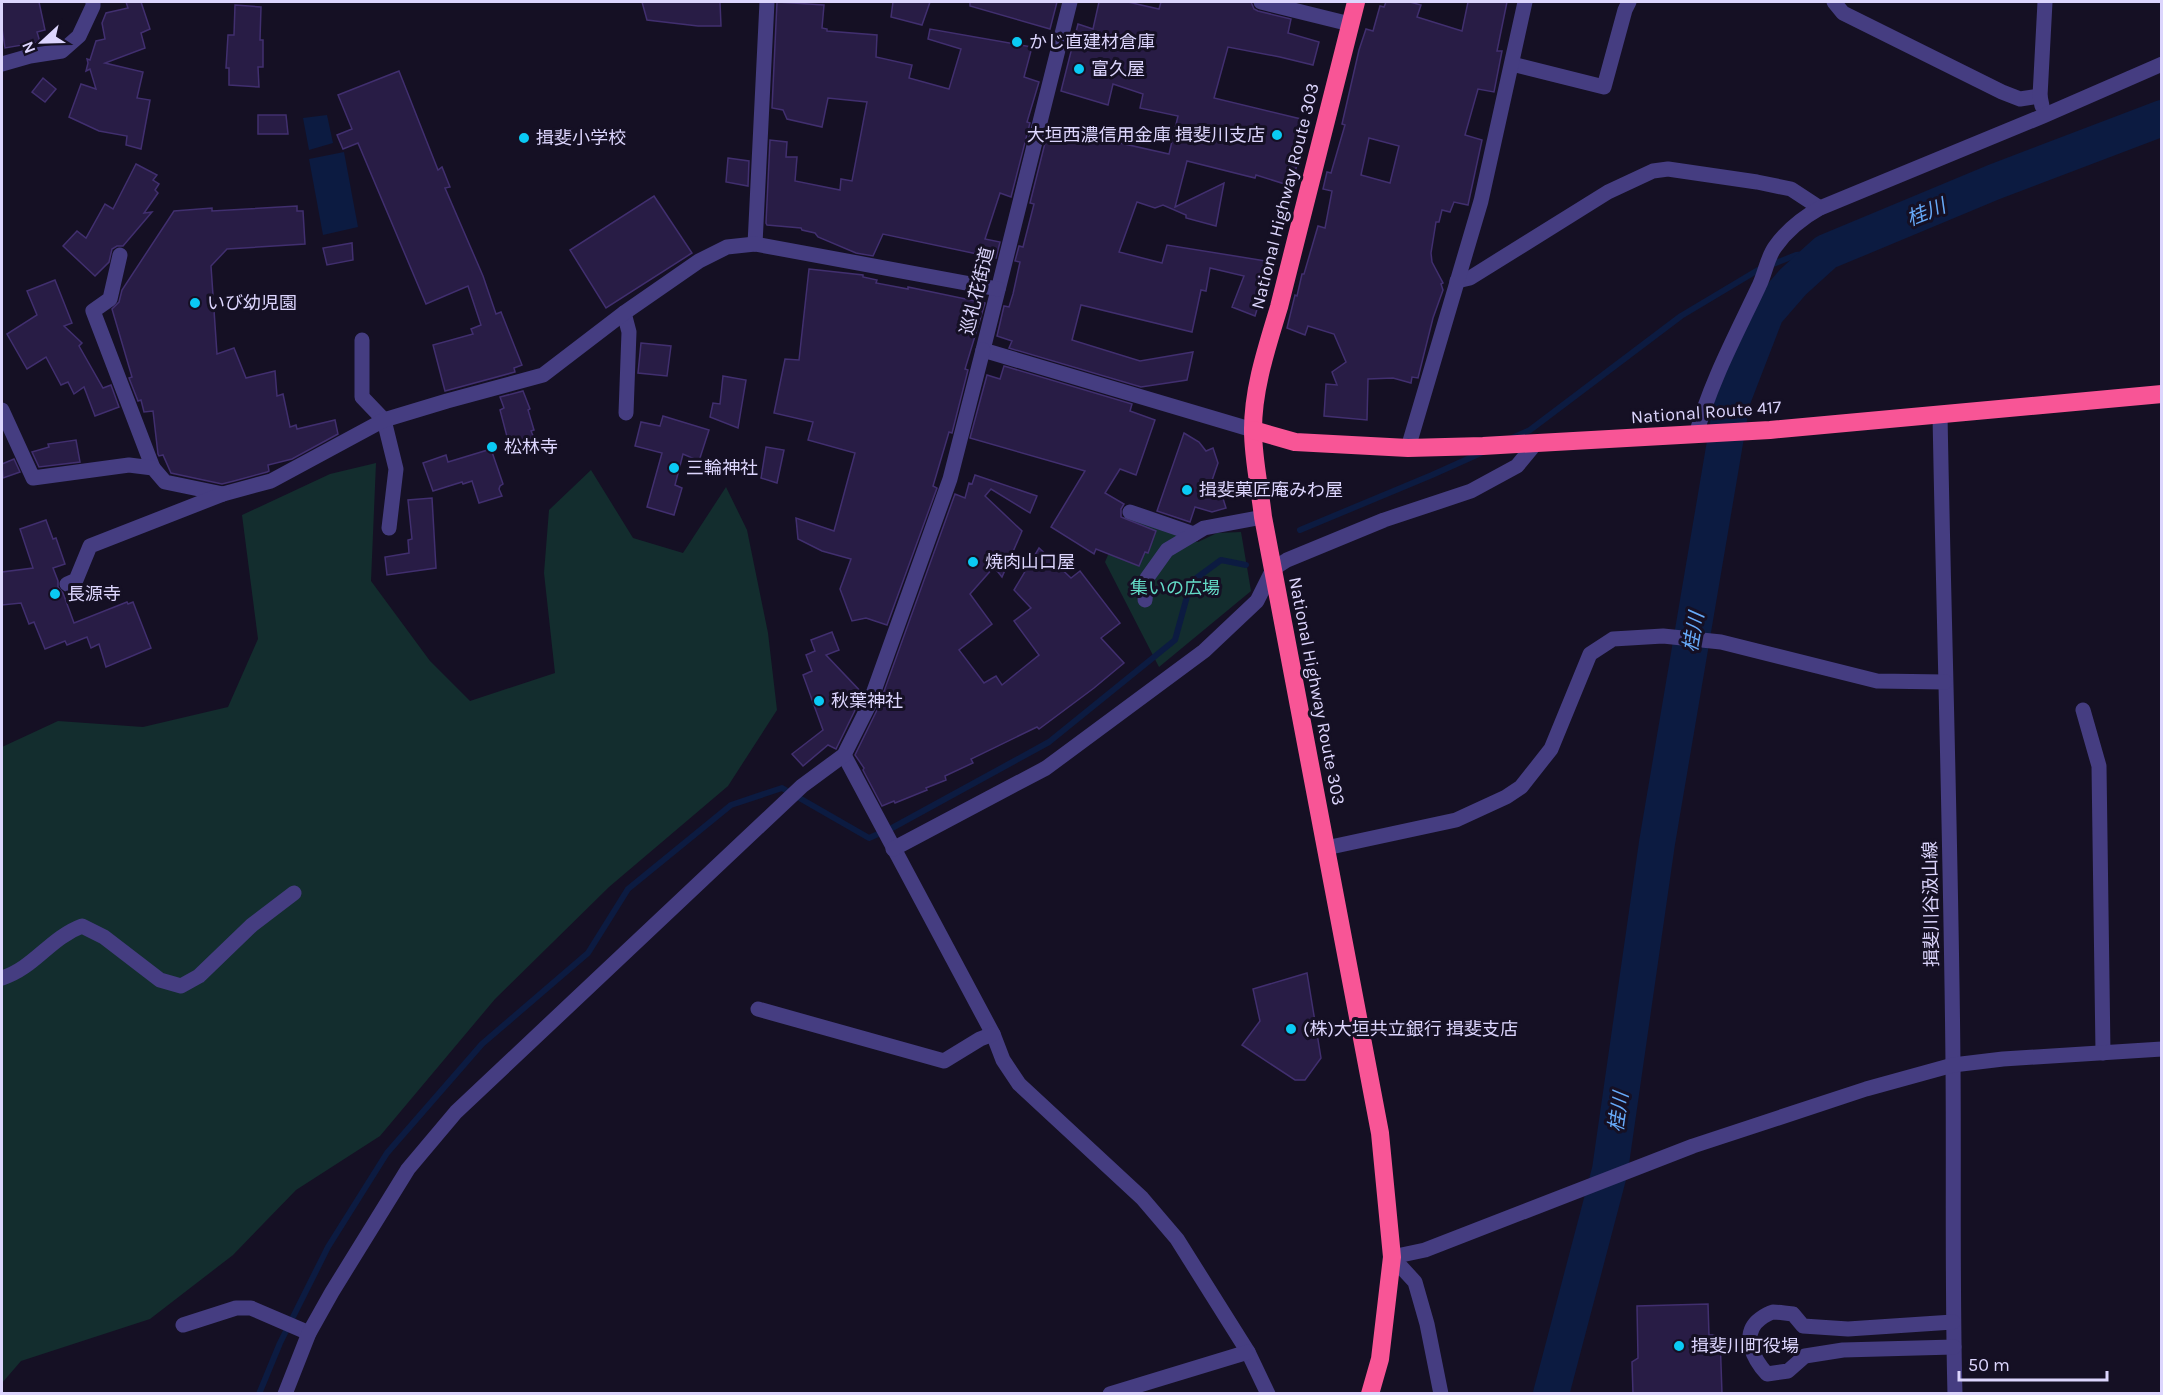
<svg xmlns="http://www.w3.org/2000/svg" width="2163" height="1395" viewBox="0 0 2163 1395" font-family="Karla,'Noto Sans JP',sans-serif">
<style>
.green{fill:#132d2e}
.water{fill:#0c1b41}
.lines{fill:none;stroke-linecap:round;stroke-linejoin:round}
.stream{stroke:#0c1b41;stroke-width:6}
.river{stroke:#0c1b41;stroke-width:36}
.building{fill:#281c45;stroke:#412f6f;stroke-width:1.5;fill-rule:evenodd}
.minor{stroke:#453d81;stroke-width:15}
.highway{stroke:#f85596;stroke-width:18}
.poi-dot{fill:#0acaf4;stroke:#151024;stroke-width:2}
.labels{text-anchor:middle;stroke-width:6;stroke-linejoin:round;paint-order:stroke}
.poi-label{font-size:18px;fill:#dcd5fd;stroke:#151024;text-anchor:start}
.street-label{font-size:18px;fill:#dcd5fd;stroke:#151024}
.park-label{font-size:18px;fill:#63dbc6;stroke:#151024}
.water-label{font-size:20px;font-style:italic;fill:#67aaf9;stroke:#151024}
</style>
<rect width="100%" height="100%" fill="#151024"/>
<g class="green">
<polygon points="376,463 371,581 430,661 470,701 555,673 544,573 549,510 591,470 633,538 683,553 726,487 747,530 768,633 777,710 728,786 609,887 495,999 380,1136 296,1190 233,1255 150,1319 21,1361 2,1383 2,747 58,721 143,727 228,707 258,639 242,515 330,474"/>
<polygon points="1125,515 1198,542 1217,533 1241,532 1251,591 1159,667 1105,562"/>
</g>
<g class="water">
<polygon points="327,115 333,143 309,150 303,118"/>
<polygon points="344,152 358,227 323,235 309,159"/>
</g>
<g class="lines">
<g class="stream">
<polyline points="1512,438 1530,430 1681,316 1758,270 1796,255 1826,252"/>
<polyline points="1300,530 1432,475 1481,453"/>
<polyline points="259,1394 280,1343 328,1247 387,1153 482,1044 588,953 628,889 731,805 782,788 869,838 892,828 1049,742 1175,640 1191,582 1221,560 1246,565"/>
</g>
<polyline class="river" points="1551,1394 1610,1170 1657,843 1732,401 1766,313 1793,282 1826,252 1994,182 2162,118"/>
</g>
<g class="building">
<polygon points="2,2 39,2 45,30 37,32 40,42 5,48 2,28"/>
<polygon points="126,2 141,2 150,29 141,33 145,48 105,63 143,72 137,98 150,100 141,149 126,145 127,136 99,131 69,117 81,84 96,89 90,69 86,71 88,63 87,59 90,60 96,41 105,39 102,23 106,13 128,8"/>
<polygon points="642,2 720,2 721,26 698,26 647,20"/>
<polygon points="777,2 824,5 822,28 827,29 827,31 877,35 876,57 912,65 909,78 949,89 961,49 928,39 930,29 1032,47 1024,77 1039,82 1027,122 1030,123 1011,197 1000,193 985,239 1000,242 996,258 883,234 873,256 856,253 818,237 815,233 802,230 801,228 767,225 766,223 770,140 787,142 786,157 797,157 795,181 840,190 841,179 852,181 867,102 828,98 822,127 787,119 783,110 772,108"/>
<polygon points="893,2 930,2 922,25 891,17"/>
<polygon points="970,2 1057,2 1050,29 970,6"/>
<polygon points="1099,2 1128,2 1159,9 1161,2 1251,2 1254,9 1258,11 1291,19 1288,33 1319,42 1313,65 1280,57 1228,47 1214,98 1305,120 1308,126 1291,186 1256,175 1255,178 1187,161 1175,207 1224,183 1216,226 1186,218 1186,215 1163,205 1155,208 1137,202 1119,252 1162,263 1167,245 1272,262 1269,277 1267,277 1255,316 1232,307 1244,276 1210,268 1206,291 1201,290 1192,332 1081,305 1072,340 1140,361 1193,352 1187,380 1141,387 1009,348 1012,341 997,336 1004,306 1009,307 1013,294 1020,262 1015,261 1019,246 1023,247 1034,204 1030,203 1049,127 1169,154 1178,116 1140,108 1143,94 1113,84 1108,105 1061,91 1078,24 1093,29"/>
<path d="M1386,2H1410L1421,5L1417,17L1462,31L1468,2H1507L1497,51H1502L1494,92L1478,89L1465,135L1482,140L1468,205L1454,202L1450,212L1442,210L1439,222H1436L1431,253L1432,262L1443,283L1441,284L1443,290L1433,318L1418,378L1412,377L1411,383L1393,378L1368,379L1367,420L1324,416L1326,384L1337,385L1332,372L1346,362L1334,334L1308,326L1305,335L1287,328L1295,295L1297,296L1302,274H1304L1318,226L1325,228L1332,191L1323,189L1327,172L1331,173L1345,125L1342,124L1359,50L1366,29L1373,31L1380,6L1384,7ZM1369,138L1399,146L1390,183L1361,175Z"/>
<polygon points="235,5 261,7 260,40 263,40 263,67 258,67 259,87 229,85 229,68 226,68 228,35 234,35"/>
<polygon points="399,71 438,170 442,167 450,187 445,188 483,276 496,314 501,312 522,365 514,368 515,372 445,391 433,345 473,334 471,329 481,325 468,286 426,304 358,143 343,149 337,135 352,129 338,95"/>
<polygon points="43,78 56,89 45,102 32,92"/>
<polygon points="258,115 286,115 288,134 258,134"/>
<polygon points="728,158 749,161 748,186 726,182"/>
<polygon points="136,164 157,175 153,180 159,184 155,190 158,193 144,213 152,212 123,246 117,246 112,249 109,262 95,276 63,246 77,231 86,238 105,204 113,209"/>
<polygon points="654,196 692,253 606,308 570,250"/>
<polygon points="297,206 297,211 303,211 305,244 227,249 211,266 217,354 234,348 246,378 275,371 277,396 283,394 290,427 296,425 297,429 335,420 338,434 292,459 268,465 269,471 267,472 234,481 222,484 171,473 163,455 159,456 158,454 153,411 144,412 141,400 138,401 129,378 132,377 112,309 119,302 122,290 174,211 212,208 212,211"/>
<polygon points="352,243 353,260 327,265 323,248"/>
<polygon points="809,269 863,275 863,277 877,280 876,283 908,289 908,287 985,303 965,369 968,370 952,433 949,432 933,486 937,488 887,625 866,618 852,621 840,589 851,559 822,551 798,539 796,518 834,531 855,453 808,440 813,422 774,413 785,359 799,360"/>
<polygon points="55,280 72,323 64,326 82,343 79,346 103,388 111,385 119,407 95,416 84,387 74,394 68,382 61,385 46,357 27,369 7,334 37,315 27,291"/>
<polygon points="641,343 671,346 667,376 638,373"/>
<polygon points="1004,366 1132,404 1130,411 1155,420 1136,475 1120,469 1105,493 1124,504 1121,509 1121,517 1156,531 1148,553 1145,552 1139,566 1096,549 1094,554 1051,527 1085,471 970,438 987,375 1000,379"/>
<polygon points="723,376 746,380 738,428 710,417 713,403 720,404"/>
<polygon points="523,391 530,409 528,410 534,430 531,431 534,438 510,448 500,410 504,408 500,397"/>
<polygon points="663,416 709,430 699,461 683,454 675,485 682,488 674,515 647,507 662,453 635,446 641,422 660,426"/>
<polygon points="1184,433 1199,442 1206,451 1213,448 1218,463 1207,495 1221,492 1226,508 1212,512 1195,507 1190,522 1157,511"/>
<polygon points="76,440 80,462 39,467 32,452 49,447 48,444"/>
<polygon points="766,447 784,450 777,483 761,478"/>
<polygon points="491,449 503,484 500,486 499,489 502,496 479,503 472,481 463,484 462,482 433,491 423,463 446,455 448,462"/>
<polygon points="14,459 20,472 3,478 2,464"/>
<polygon points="975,475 1037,496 1030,513 991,489 985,496 1022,531 1002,577 994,567 970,594 992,624 959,650 984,683 996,676 1002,685 1039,655 1014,621 1031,608 1014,590 1039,548 1071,578 1080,571 1120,623 1101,638 1124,663 1094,688 1039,729 1037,727 971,759 973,763 945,776 946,780 926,788 927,790 895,803 894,801 882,806 863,770 864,768 855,755 878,708 955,494 965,498 969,483 972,484"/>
<polygon points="432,498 436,568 387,575 385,557 409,553 408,540 412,539 408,500"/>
<polygon points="46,520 53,539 56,538 65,564 53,568 58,581 58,587 63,593 74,623 127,602 128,604 133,602 151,648 106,667 99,644 91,648 87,637 67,645 65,641 45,649 34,622 29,624 21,603 2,605 2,572 33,568 20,529"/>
<polygon points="832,632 839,650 826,655 863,694 836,749 828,745 803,766 792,754 823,730 803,675 812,671 806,655 815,651 811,640"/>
<polygon points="1307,973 1321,1058 1305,1080 1295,1080 1242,1045 1260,1021 1253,989"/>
<polygon points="1708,1304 1709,1335 1720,1335 1722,1394 1633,1394 1632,1362 1638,1358 1637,1306"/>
</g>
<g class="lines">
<g class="minor">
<polyline points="1070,2 983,350 1253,430"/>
<polyline points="1261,2 1350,24"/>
<polyline points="1834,2 1843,13 2002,92 2020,99 2040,96"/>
<polyline points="2,64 30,56 62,51 79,36 93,6 93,2"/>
<polyline points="1512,64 1604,87 1625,10 1629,2"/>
<polyline points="2042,106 2040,96 2045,2"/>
<polyline points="755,244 767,2"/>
<polyline points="120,255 110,299 93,311 153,468"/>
<polyline points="1457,281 1470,278 1608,192 1653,171 1668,169 1757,182 1791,189 1820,208"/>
<polyline points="624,313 629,332 626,413"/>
<polyline points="362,340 362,397 384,420 396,469 389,528"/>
<polyline points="2,410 33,478 129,465 153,468 165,482 223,494 271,481 384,420 447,401 543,375 624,313 699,261 727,247 755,244 998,289"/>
<path d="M1940,414C1944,631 1951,847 1953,1064C1954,1174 1952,1284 1955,1394"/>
<path d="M1696,435C1710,383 1736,335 1759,286C1765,274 1767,258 1775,247C1787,230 1802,218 1820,208L2043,116L2162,64"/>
<polyline points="1408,448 1481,201 1525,2"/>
<polyline points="1130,512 1194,534"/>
<polyline points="67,584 76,580 90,546 223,494"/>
<polyline points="1145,600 1147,578 1167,550 1204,528 1263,517"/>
<polyline points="2083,710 2099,766 2103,1053"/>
<polyline points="844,755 993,1034 1003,1060 1019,1084 1142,1198 1177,1239 1248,1352 1268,1394"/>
<polyline points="1326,848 1456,820 1506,797 1521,787 1551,749 1590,654 1613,639 1663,636 1721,642 1877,681 1945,682"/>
<polyline points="893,849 1046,768 1204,651 1257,601 1273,569 1287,560 1384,520 1471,491 1517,466 1536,443"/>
<path d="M2,978C34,968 50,938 82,926L104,937L160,980L181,986L199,976L252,925L294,893"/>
<polyline points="758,1009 944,1061 980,1039 993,1034"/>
<path d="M1953,1322L1848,1329L1803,1326L1793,1314C1786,1313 1779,1312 1773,1312C1769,1313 1764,1316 1760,1319C1740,1334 1754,1360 1767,1374L1788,1371L1805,1356L1843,1350L1954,1347"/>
<polyline points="183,1325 236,1308 251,1308 309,1333"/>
<polyline points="285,1394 309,1333 332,1292 408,1169 456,1112 802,786 844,755 869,705 950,479 983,350"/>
<polyline points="1110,1394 1248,1352"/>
<polyline points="1441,1394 1427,1324 1415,1282 1392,1257 1425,1250 1693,1146 1866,1089 1953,1065 2003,1059 2162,1049"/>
</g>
<g class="highway">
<path d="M1356,2L1279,307C1267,347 1253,388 1253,430C1253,459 1260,489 1263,517L1380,1133L1392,1257L1380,1359L1370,1394"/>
<polyline points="1253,430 1295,442 1408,448 1483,446 1770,430 2162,394"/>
</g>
</g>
<g class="poi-dot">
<circle cx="1017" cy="42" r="6"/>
<circle cx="1079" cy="69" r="6"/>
<circle cx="1277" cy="135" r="6"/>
<circle cx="524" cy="138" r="6"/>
<circle cx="195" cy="303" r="6"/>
<circle cx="492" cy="447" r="6"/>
<circle cx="674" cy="468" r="6"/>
<circle cx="1187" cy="490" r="6"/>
<circle cx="973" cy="562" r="6"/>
<circle cx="55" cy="594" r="6"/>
<circle cx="819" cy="701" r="6"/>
<circle cx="1291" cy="1029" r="6"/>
<circle cx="1679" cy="1346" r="6"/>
</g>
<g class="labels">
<g class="poi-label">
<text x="1029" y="48">かじ直建材倉庫</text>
<text x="1091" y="75">富久屋</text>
<text x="1265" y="141" text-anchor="end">大垣西濃信用金庫 揖斐川支店</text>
<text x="536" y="144">揖斐小学校</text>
<text x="207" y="309">いび幼児園</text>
<text x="504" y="453">松林寺</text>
<text x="686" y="474">三輪神社</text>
<text x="1199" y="496">揖斐菓匠庵みわ屋</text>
<text x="985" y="568">焼肉山口屋</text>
<text x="67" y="600">長源寺</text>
<text x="831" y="707">秋葉神社</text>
<text x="1303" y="1035">(株)大垣共立銀行 揖斐支店</text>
<text x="1691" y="1352">揖斐川町役場</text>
</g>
<g class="street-label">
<text transform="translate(1285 196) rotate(-76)" y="6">National Highway Route 303</text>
<text transform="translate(977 291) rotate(-76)" y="6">巡礼花街道</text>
<text transform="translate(1706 412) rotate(-4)" y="6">National Route 417</text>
<text transform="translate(1317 691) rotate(79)" y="6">National Highway Route 303</text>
<text transform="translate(1931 904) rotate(-91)" y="6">揖斐川谷汲山線</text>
</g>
<g class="park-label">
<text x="1175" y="594">集いの広場</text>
</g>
<g class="water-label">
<text transform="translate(1926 212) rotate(-22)" y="7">桂川</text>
<text transform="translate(1693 632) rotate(-80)" y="7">桂川</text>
<text transform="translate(1618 1112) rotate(-82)" y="7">桂川</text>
</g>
</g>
<rect width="2163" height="1395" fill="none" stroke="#dcd5fd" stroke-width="6"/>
<g transform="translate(42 42) rotate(248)" stroke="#151024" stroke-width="4.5" paint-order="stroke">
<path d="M0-4.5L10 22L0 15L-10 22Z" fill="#dcd5fd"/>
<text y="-9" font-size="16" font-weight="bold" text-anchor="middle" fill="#dcd5fd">N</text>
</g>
<path d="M1959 1371v9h148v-9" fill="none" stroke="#dcd5fd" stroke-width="3"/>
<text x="1968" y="1371" font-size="18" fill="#dcd5fd" stroke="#151024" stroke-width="4.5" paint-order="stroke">50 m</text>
</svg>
